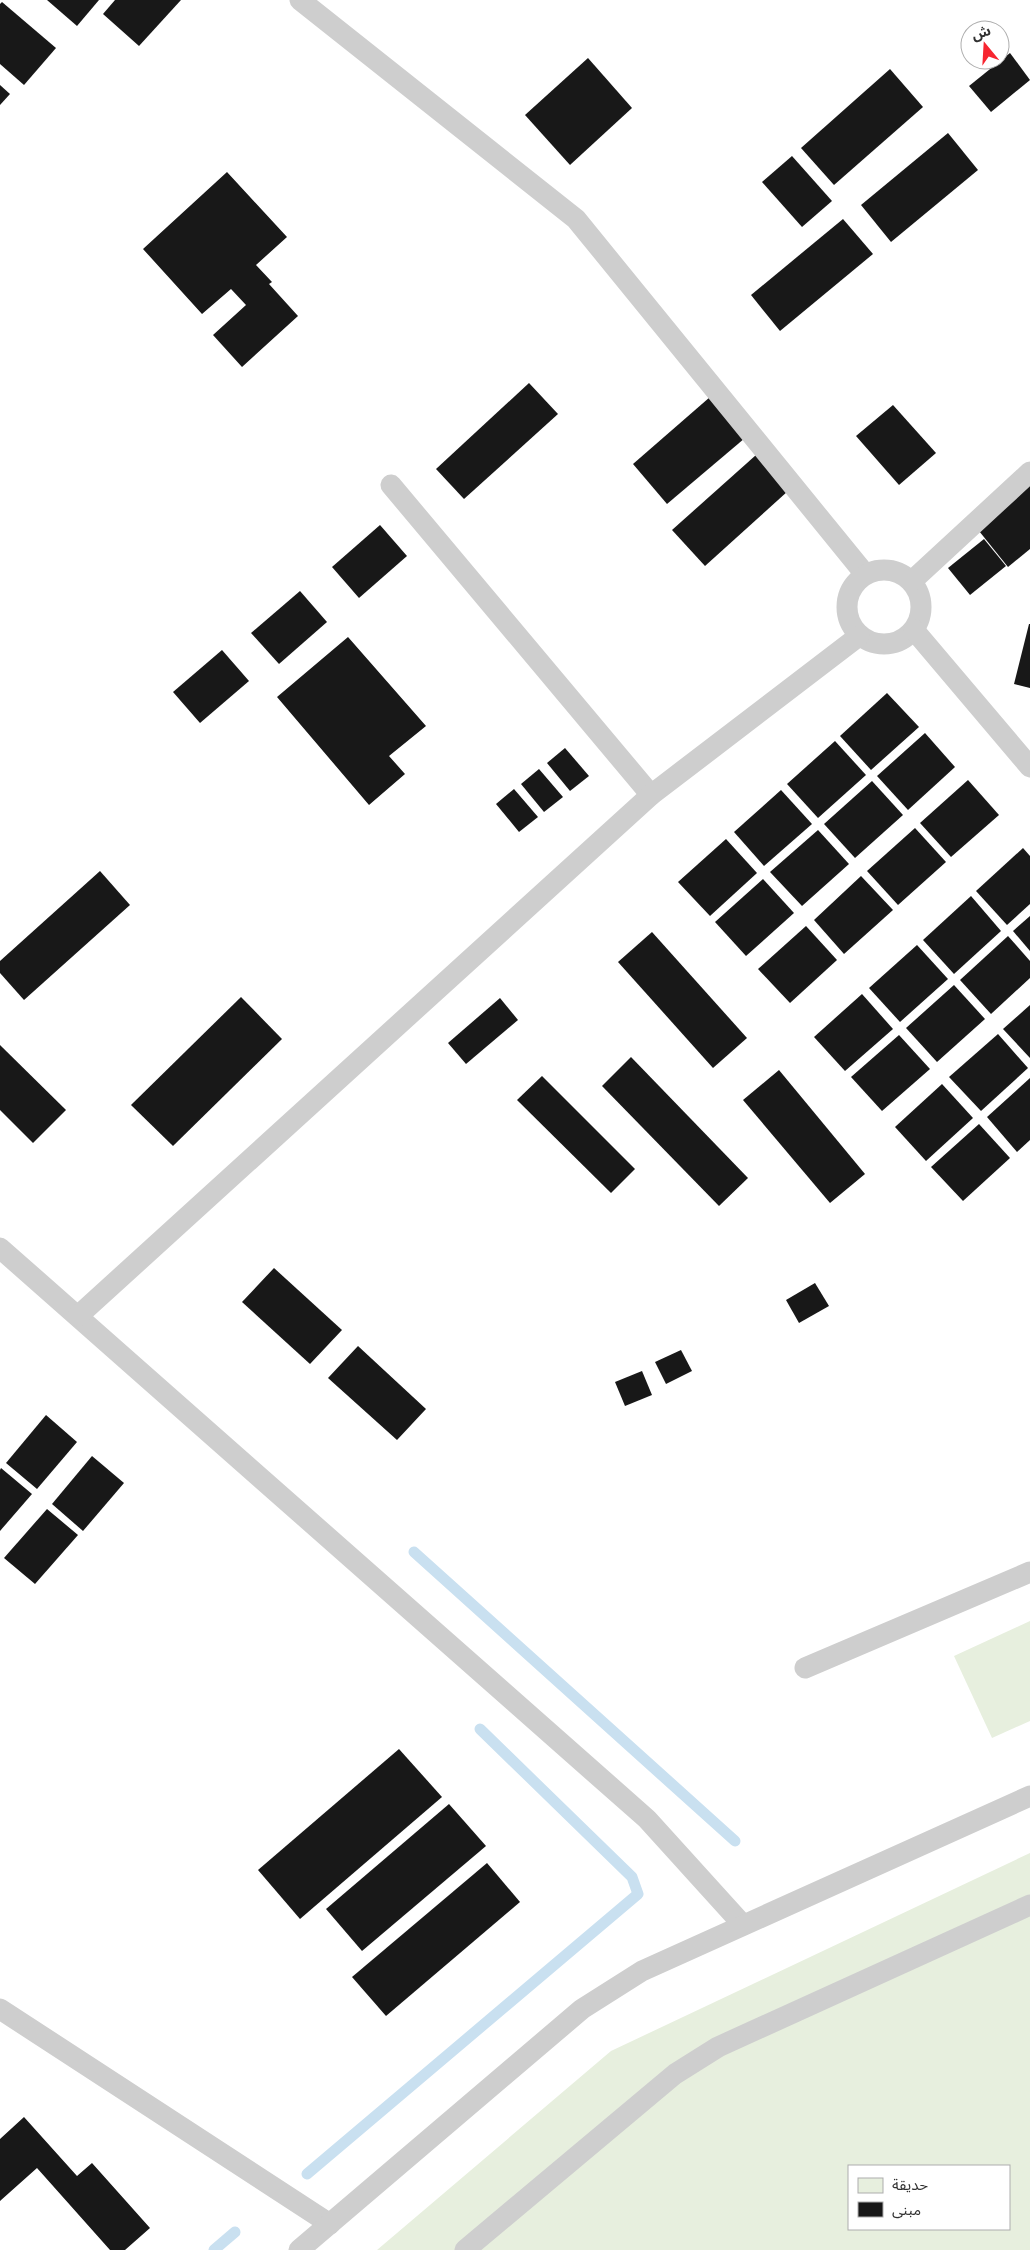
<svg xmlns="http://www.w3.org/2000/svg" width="1030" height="2250" viewBox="0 0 1030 2250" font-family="Cabin,'Noto Sans Arabic',sans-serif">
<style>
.green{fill:#e7efde;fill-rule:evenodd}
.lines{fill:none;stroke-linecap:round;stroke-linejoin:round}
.stream{stroke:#c9e0f0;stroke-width:11}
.building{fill:#181818}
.lane{stroke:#cecece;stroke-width:21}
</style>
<rect width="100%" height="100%" fill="#fff"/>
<g class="green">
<polygon points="1030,1621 1030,1721 992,1738 954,1656"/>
<path d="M1030,1853V2250H377L611,2051ZM849,2166H1009V2229H849Z"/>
</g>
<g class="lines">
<g class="stream">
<polyline points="414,1552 735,1841"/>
<polyline points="307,2174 638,1894 632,1877 480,1729"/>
<polyline points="214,2250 235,2232"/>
</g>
</g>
<g class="building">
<polygon points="47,0 99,0 77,26"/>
<polygon points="115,0 181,0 139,46 103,14"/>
<polygon points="2,2 56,48 24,85 0,64 0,4"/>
<polygon points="1010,53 1030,80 991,112 969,86"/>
<polygon points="588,58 632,108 570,165 525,115"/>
<polygon points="890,69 923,107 834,185 801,148"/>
<polygon points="0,85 10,94 0,105"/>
<polygon points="948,133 978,170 891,242 861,205"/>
<polygon points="792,156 832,201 802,227 762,182"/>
<polygon points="227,172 287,237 256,265 272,282 269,284 298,316 242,367 213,335 246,305 231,289 202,314 143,249"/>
<polygon points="843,219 873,254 780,331 751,295"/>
<polygon points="529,383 558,414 464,499 436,469"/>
<polygon points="710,397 745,438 667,504 633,464"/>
<polygon points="893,405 936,453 899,485 856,436"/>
<polygon points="756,455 788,491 705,566 672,530"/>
<polygon points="1030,483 1030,549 1008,567 975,526"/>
<polygon points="380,525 407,556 359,598 332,567"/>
<polygon points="984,539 1006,566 970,595 948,568"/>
<polygon points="300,591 327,622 279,664 251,633"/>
<polygon points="1029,624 1030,624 1030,688 1014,684"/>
<polygon points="348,637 426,726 389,756 405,774 369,805 277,697"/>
<polygon points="222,650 249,681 200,723 173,692"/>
<polygon points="887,693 919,727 871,770 840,736"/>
<polygon points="925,733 955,767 908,810 877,776"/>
<polygon points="835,741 866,775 818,818 787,784"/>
<polygon points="565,748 589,776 570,791 547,763"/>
<polygon points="539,769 563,797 544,812 521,784"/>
<polygon points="968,780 999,815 951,857 920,823"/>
<polygon points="872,781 903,815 855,858 824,824"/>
<polygon points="514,789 538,817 519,832 496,804"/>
<polygon points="781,790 812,824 764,866 734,832"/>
<polygon points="915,828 946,862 898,905 867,871"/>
<polygon points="818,830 849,864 802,906 770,872"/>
<polygon points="726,839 757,873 710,916 678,882"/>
<polygon points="1023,848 1030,856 1030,904 1007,925 976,891"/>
<polygon points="100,871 130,905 24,1000 0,973 0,961"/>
<polygon points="861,876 893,910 844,954 814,920"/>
<polygon points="763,879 794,913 746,956 715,922"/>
<polygon points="971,896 1001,931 954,974 923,940"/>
<polygon points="1030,916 1030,951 1013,931"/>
<polygon points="806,926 837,960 790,1003 758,969"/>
<polygon points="652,932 747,1038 713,1068 618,962"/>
<polygon points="1008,936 1030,961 1030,978 991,1014 960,980"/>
<polygon points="917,945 948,979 900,1022 869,988"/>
<polygon points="954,985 985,1019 937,1062 906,1028"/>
<polygon points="862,994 893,1029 845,1071 814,1037"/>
<polygon points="241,997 282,1039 173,1146 131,1105"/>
<polygon points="500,998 518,1020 466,1064 448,1043"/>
<polygon points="1030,1005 1030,1058 1003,1029"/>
<polygon points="998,1034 1028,1068 981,1111 949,1077"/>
<polygon points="899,1035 930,1069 882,1111 851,1077"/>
<polygon points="0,1045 66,1110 33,1143 0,1110"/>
<polygon points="631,1057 748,1178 719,1206 602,1086"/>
<polygon points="779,1070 865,1174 830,1203 743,1100"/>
<polygon points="542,1076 635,1169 611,1193 517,1100"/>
<polygon points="1030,1078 1030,1140 1017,1152 987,1117"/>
<polygon points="942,1084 973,1118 926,1161 895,1127"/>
<polygon points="979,1124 1010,1158 963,1201 931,1167"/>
<polygon points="274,1268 342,1330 310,1364 242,1302"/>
<polygon points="815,1283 829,1306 799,1323 786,1300"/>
<polygon points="358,1346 426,1409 397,1440 328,1378"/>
<polygon points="681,1350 692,1371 666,1384 655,1362"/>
<polygon points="642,1371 652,1395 625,1406 615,1382"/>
<polygon points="46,1415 77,1442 37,1489 6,1463"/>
<polygon points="92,1456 124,1483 83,1531 52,1504"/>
<polygon points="1,1468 32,1494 0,1531 0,1470"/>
<polygon points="47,1509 78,1535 35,1584 4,1558"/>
<polygon points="399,1749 442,1797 300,1919 258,1870"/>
<polygon points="449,1804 486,1846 362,1951 326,1909"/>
<polygon points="487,1863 520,1902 386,2016 352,1977"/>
<polygon points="24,2117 77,2176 92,2163 150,2228 125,2250 110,2250 37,2168 0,2201 0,2139"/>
</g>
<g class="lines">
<g class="lane">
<polyline points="300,0 576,219 865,574"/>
<polyline points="391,485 651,795"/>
<circle cx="884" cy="607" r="37"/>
<polyline points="912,581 1030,472"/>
<polyline points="914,630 1030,767"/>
<polyline points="0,1248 647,1819 743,1925"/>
<polyline points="78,1316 651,795 859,636"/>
<polyline points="805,1668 1030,1572"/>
<polyline points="0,2009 330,2224"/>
<polyline points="299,2250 582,2009 642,1971 1030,1796"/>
<polyline points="465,2250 675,2074 718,2047 1030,1905"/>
</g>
</g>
<rect x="848" y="2165" width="162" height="65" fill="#ffffff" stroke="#adadad"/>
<rect x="858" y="2178" width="25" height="15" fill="#e7efde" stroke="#adadad"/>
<text x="892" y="2190" font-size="15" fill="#313131">حديقة</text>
<rect x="858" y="2202" width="25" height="15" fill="#181818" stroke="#adadad"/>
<text x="892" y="2215" font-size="15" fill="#313131">مبنى</text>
<g transform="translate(985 45) rotate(342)"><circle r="24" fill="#ffffff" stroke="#adadad"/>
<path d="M0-4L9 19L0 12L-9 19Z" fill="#f72530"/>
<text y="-8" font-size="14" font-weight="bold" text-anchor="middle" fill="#313131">ش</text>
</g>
</svg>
